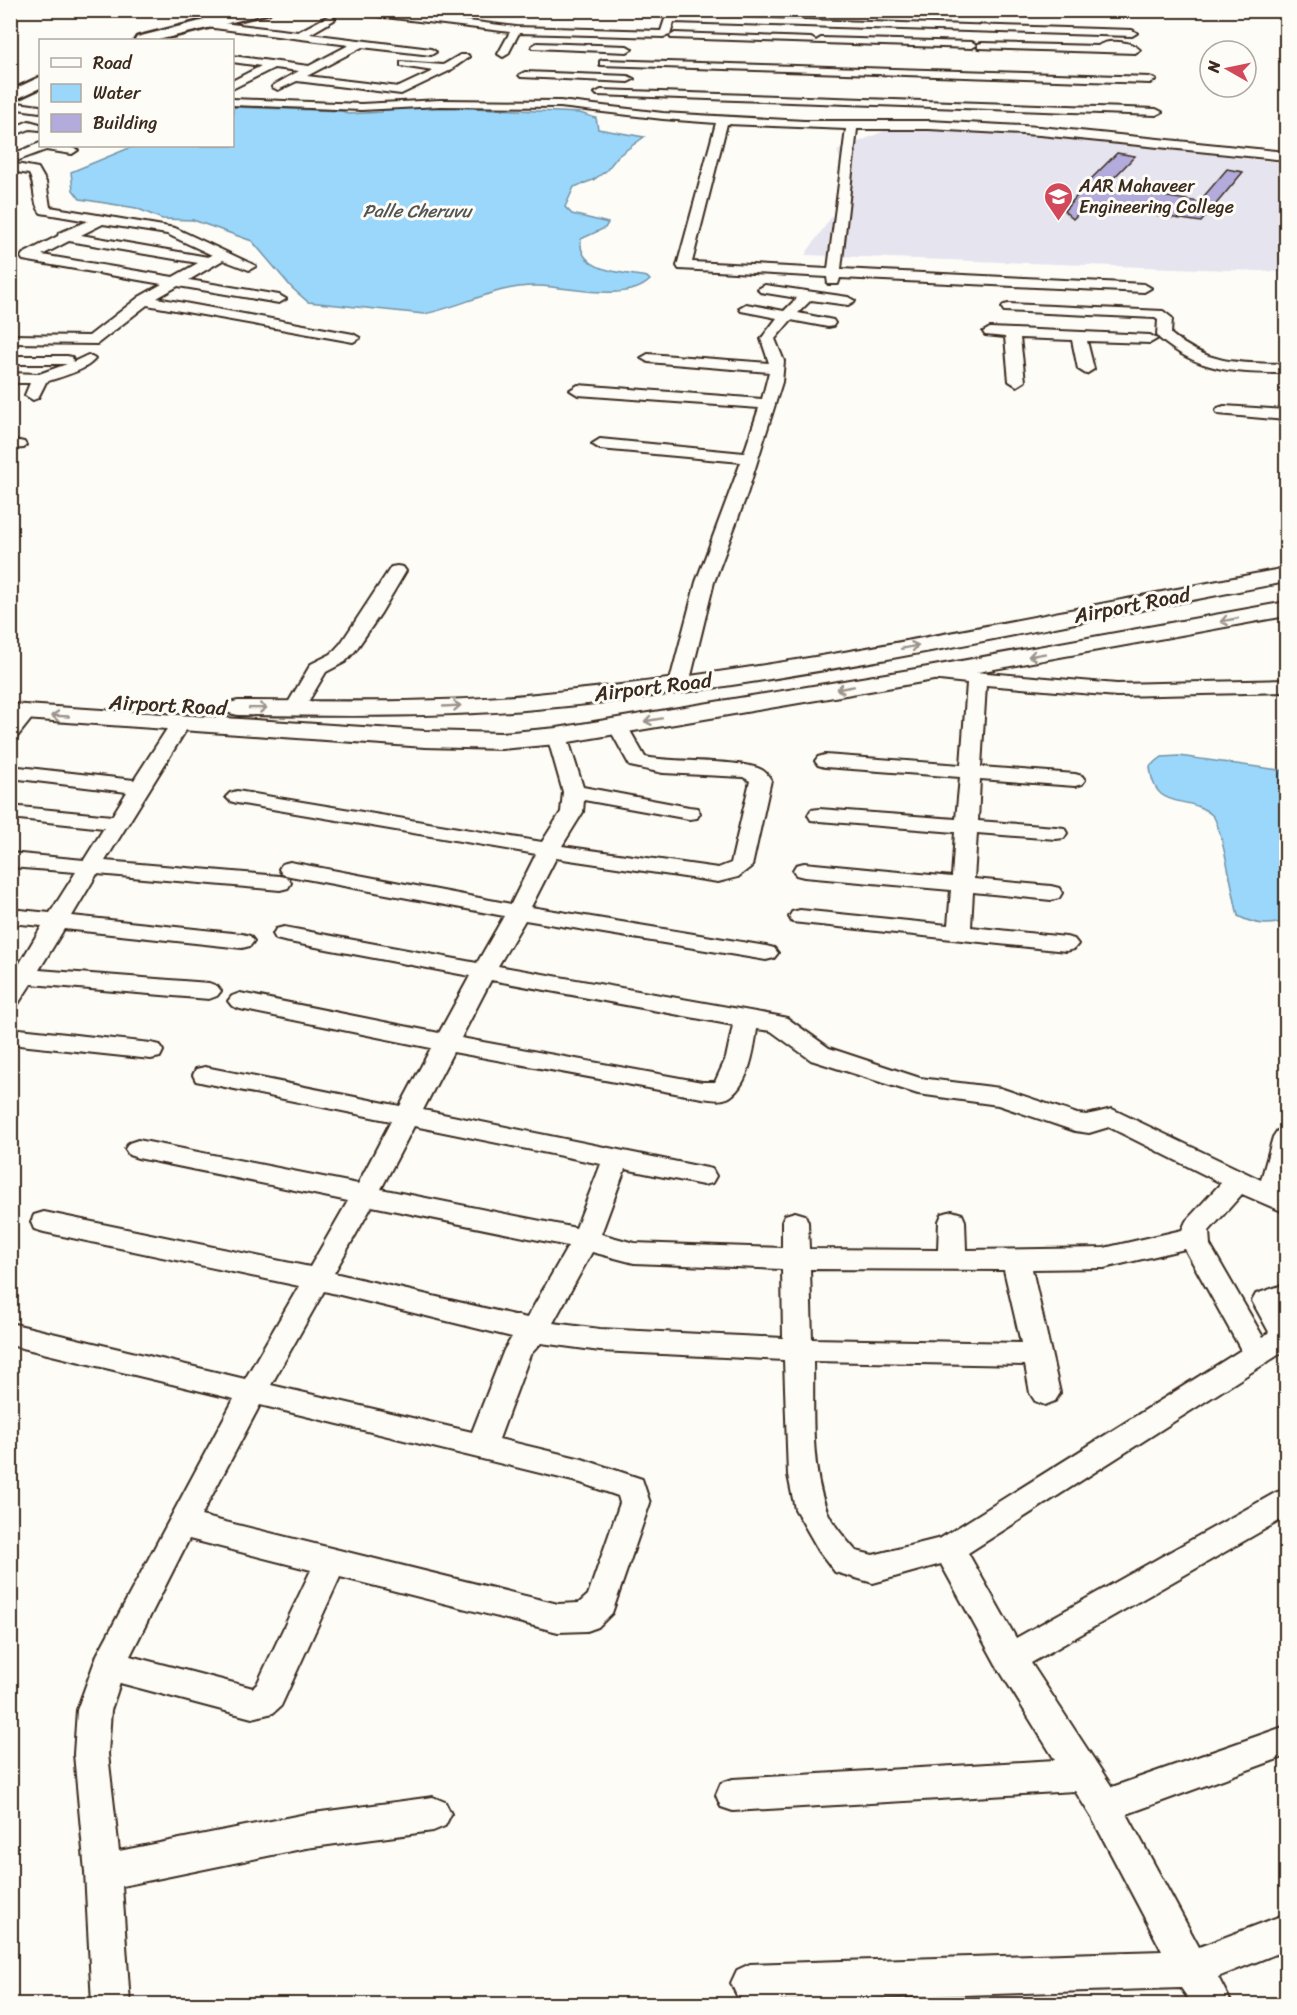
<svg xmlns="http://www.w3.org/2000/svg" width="1297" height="2015" viewBox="0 0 1297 2015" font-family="Sriracha,sans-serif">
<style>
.built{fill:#e6e4ef}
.water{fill:#9ad7fb;stroke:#7492a3;stroke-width:1.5}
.building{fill:#b2abdc;stroke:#3b2a1e;stroke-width:1.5}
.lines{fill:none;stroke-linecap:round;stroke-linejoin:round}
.minor-casing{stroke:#3b2a1e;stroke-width:4}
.major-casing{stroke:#3b2a1e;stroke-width:4}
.highway-casing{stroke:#3b2a1e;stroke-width:5}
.minor{fill:#fdfcf7;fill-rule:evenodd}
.major{fill:#fdfcf7;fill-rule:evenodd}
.highway{fill:#fdfcf7;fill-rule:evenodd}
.oneway{stroke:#9c938a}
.labels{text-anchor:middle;stroke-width:6;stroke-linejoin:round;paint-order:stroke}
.far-poi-label{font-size:18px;fill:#3b2a1e;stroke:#fdfcf7;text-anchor:start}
.far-water-label{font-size:18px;font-style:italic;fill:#535555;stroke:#fdfcf7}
.street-label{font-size:21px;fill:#3b2a1e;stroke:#fdfcf7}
</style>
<rect width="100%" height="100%" fill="#fdfcf7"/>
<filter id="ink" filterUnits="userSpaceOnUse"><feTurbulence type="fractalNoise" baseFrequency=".0167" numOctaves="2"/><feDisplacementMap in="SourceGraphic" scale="12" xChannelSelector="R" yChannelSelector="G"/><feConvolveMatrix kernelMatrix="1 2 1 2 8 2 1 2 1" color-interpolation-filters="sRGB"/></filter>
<g filter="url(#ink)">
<polygon class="built" points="889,129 1066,137 1286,163 1286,272 805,255 852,187 837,151"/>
<g class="water">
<path d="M430,106L580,113L596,118L598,129L644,137L618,156L606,171L593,180L574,187L565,207L572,214L608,223L605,228L581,239C577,272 622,272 647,277L650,280C627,303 570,287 539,286C499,284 462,307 424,314L308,302L292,288L252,241L193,220L162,219L136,208L80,199L73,190L71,172L134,146H232L233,107L343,111L347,114L382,112V110Z"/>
<path d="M1179,756L1286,771V921C1268,926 1255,925 1238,916C1234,899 1221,824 1213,816C1189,792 1154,815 1150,766L1162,757Z"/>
</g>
<polygon class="building" points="1117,153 1135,156 1105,187 1199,202 1227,169 1243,172 1201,222 1087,205 1073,219 1064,211 1082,190 1080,190"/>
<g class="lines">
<defs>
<g id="minor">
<polygon points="173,10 196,10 215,17 214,22 298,32 330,15 335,18 334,20 310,34 431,49 436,52 431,55 362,47 307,76 399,87 433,71 401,66 401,62 443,65 460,55 468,55 469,57 449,71 401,94 297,81 278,90 272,87 274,85 299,71 274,68 232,89 232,81 261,66 232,62 232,56 309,66 349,45 206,27 201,24 204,20"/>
<polygon points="347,10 381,10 516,27 661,31 665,19 670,16 1132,30 1137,33 1132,36 674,22 670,35 663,37 519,33 508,54 503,57 498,54 510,32 352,13"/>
<polygon points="675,33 811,38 816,41 821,38 972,42 977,45 972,48 671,38 670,36"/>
<polygon points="537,43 627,46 632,49 627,52 533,48 532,46"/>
<path d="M982,43L1098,46C1107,39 1132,41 1140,50L1135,53L978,48V44Z"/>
<polygon points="604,60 1150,77 1156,80 1150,83 600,65 600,61"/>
<polygon points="525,72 628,76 634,79 628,82 521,77 519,75"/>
<polygon points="601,90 1156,109 1162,112 1156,115 597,95 595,93"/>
<path d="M232,99L361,104L440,100L560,101L663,113L804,121H929L1040,127L1286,152V160L1040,135L929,129H857L841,269L1144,284L1151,288L1144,292L840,278L838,284H828L827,277L679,269L677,266L716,123L663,119L560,107L440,106L361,110L232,105ZM727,124L846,129L828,269L692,262Z"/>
<polygon points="10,102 40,106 40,112 10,108"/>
<polygon points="29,121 40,124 40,130 30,129 10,137 10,129"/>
<path d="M40,143V146H66L78,150L72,154L46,150L11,163L38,168L46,182L50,207L175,228L256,266L249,270L223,260L189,280L279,295L286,299L279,303L178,286L157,298L353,334L360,338L353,342L147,305L97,344L10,343V335L89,336L139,297L162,284L23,260L21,257L23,254L58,236L59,233L88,221L41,213C32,203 36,186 29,174L10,171V155ZM103,224L167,234L212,255L208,257L81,235ZM69,241L198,263L173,277L42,255Z"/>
<polygon points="765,285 848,297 855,301 848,305 811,300 798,313 833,320 835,323 833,326 828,327 791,320 775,339 784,361 782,382 747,494 714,582 689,684 686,688 672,688 669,684 696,582 741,462 600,449 592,444 600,439 744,453 759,408 578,395 570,390 578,385 762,399 769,372 648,362 641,358 648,354 769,363 761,339 777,318 741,311 739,308 746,304 784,311 797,298 760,292 758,289"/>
<path d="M1009,304L1163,311L1172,318L1171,334C1208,365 1240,363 1286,364V373C1237,373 1198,372 1159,338L1157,335L1158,320L1155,318L1004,311L1002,308L1004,305Z"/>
<polygon points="990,328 1150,335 1157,339 1150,343 1087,341 1094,369 1086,374 1078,369 1072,340 1020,338 1025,381 1017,386 1009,381 1005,337 985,335 983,332"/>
<path d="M88,355L95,359C84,372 62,376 46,382L38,398L33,400L25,395L30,383H10V373L39,374L67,364H10V356H67L72,357L73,362Z"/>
<polygon points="1224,406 1286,410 1286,420 1218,414 1216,411 1218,408"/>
<polygon points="10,439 24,442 26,445 24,448 10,449"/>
<polygon points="397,566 403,567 406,571 381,613 355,651 345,662 326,672 302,712 288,712 285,708 311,664 331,654 341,643 391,567"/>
<polygon points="928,668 1117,684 1286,680 1286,692 1117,696 986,685 981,767 1075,774 1082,776 1085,780 1082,784 1075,786 980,779 978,821 1056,827 1064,828 1067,833 1064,838 1056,839 977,833 974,879 1051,886 1059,888 1062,893 1059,898 1051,900 973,892 971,927 1066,937 1074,939 1078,944 1074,949 1066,951 792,922 789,917 792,912 800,910 948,925 951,890 804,877 796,875 793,870 796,865 804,863 952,877 955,832 819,821 811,820 808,815 811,810 819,809 956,819 960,777 825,767 818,765 815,761 818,757 825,755 961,765 967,683 921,678 918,674 921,670"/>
<path d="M26,707L33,709L36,713L17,737L10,739C10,725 10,711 26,707Z"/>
<polygon points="181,716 188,718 191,722 105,861 280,876 288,878 291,883 288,888 280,890 97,874 72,916 242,934 250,936 254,941 250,946 242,948 64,929 39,970 209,983 217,986 221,991 217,996 209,999 31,984 18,1004 10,1007 10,968 17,968 42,926 10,923 10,909 50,913 76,872 10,867 10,853 84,860 104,828 10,818 10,806 112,816 127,792 19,779 12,777 10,770 19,767 134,780 174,718"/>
<path d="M618,720L625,722L645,757C673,763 742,759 762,770C766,772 769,777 771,780L752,866L738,877L718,882L556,858L531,907L766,946L774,948L778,953L774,958L766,960L525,920L498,966L778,1016L787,1018L829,1048L920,1078L1000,1088L1077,1114L1087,1115L1112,1109L1261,1180L1273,1137L1277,1131L1286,1128V1184L1284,1192L1286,1193V1213L1242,1194L1209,1231L1210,1245L1263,1337L1269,1332L1252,1301L1256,1294L1286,1284V1305L1283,1306L1286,1312V1350L968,1553L1016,1638L1275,1493L1286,1489V1517L1031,1663L1112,1787L1286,1726V1756L1127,1814L1199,1947L1286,1914V1950L1218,1977L1232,2004H1192L1181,1988L750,2002L737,1996L731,1983L737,1970L750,1964L1162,1951L1092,1818L1075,1791L733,1811L721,1807L716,1795L721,1783L733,1779L1055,1760L998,1668L941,1564L873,1583L835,1572L819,1551L795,1509L788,1475L784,1360L600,1351L541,1343L530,1355L499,1439L582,1459L642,1479L650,1503L612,1613L598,1627L587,1631L558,1632L340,1577L281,1706L273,1713L252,1718L120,1683L111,1710L108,1754L119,1851L306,1814L433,1797L445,1802L451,1814L445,1826L433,1831L306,1848L122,1886L130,2004H92L85,1872L74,1754L77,1710L97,1655L234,1399L10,1345V1323L245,1379L299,1286L44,1232L34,1229L31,1222L34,1215L44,1212L310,1267L348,1201L138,1158L129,1155L125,1149L129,1143L138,1140L358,1184L391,1121L205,1083L196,1081L193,1075L196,1069L205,1067L400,1106L431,1048L240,1009L232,1006L228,1001L232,996L240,993L439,1033L470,976L284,941L276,939L273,934L276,929L284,927L477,963L504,916L290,876L282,874L279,869L282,864L290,862L511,904L536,854L237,803L230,801L226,797L230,793L237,791L542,842L561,812L563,792L547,736L550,732H564L567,736L583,787L689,807L697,808L700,813L697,818L689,819L584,800L583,812L562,846L718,868L731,863L750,781L743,777L663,773L630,766L608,726L611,722ZM491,980L733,1025L726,1058L715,1082H702L461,1038ZM757,1029L771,1031L811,1060L918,1094L998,1105L1075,1131L1089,1133L1109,1127L1221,1183L1186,1221L1182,1230L1104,1248L966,1250L965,1221L962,1214L952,1211L942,1214L939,1221L938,1250L809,1249L808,1222L805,1215L795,1212L785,1215L782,1222V1248L634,1243L601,1234L625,1169L703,1185L712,1183L716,1176L712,1169L423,1110L453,1052L702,1098C711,1099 723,1102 731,1096C749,1083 754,1050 757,1029ZM414,1126L601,1164L576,1228L381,1189ZM372,1206L568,1246L527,1318L334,1273ZM1185,1249L1241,1350L941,1538L873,1555L856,1551C845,1538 830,1522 825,1505C810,1463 814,1406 813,1361L1025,1365L1030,1393L1035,1401L1045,1405L1055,1401L1060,1393L1032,1269L1104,1268ZM592,1252L634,1263L782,1269L783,1338L600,1329L553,1323ZM810,1269L1004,1270L1021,1343L812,1339ZM324,1291L512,1337L504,1350L472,1432L271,1385ZM260,1405L581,1483L618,1496L620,1503L588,1595L579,1603L558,1604L201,1516ZM189,1539L311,1570L257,1684L253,1688L130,1656Z"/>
<polygon points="10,1028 151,1043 160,1045 163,1051 160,1057 151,1059 10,1044"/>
</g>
<g id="major">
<path d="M1286,568V582C1037,629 788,686 536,709C437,718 337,716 238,715L229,713L226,708L229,703L238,701C337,701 437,704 536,694C788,671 1037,615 1286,568Z"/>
<polygon points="1286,602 1286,616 928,681 557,744 501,749 425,747 10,718 10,704 425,731 501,733 557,728 928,667"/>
</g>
<g id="highway">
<polygon points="245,10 271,10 269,13 158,40 135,40 137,37"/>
<polygon points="40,77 40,88 10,102 10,91"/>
</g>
</defs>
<use href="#minor" class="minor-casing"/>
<use href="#major" class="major-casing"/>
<use href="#highway" class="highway-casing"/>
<use href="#minor" class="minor"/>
<use href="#major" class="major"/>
<use href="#highway" class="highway"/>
</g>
<defs><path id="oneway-shaft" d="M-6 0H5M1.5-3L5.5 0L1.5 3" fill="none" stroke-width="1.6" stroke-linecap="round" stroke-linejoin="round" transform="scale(1.5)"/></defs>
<g class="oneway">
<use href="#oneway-shaft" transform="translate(1229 620) rotate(169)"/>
<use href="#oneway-shaft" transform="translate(910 647) rotate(-11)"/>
<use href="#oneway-shaft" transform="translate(1037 655) rotate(170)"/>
<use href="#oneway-shaft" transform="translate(845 688) rotate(170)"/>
<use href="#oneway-shaft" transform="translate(452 706) rotate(-3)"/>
<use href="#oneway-shaft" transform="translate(258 708) rotate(-1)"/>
<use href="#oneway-shaft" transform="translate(60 716) rotate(-177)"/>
<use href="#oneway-shaft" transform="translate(653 720) rotate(170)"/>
</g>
</g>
<defs>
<symbol id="university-pin" viewBox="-11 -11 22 30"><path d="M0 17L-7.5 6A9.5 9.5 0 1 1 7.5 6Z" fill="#d1495b" stroke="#fdfcf7"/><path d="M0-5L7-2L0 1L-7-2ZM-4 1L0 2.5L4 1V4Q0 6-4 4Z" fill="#fff"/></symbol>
</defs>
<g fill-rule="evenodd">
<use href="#university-pin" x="1042" y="180" width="33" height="45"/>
</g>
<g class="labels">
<g class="far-poi-label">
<text x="1079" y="192">AAR Mahaveer<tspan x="1079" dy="21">Engineering College</tspan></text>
</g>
<g class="far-water-label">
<text x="417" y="217">Palle Cheruvu</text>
</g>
<g class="street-label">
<text transform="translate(1132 605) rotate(-11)" y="7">Airport Road</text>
<text transform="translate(653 687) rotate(-7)" y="7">Airport Road</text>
<text transform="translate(168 705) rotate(3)" y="7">Airport Road</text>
</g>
</g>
<rect width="1297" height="2015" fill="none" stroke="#fdfcf7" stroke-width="36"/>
<rect x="18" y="18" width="1261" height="1979" fill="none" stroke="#3b2a1e" stroke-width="2" filter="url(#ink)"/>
<rect x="39" y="39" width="195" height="108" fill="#fdfcf7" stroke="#afa8a0" stroke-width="1.5"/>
<rect x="51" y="58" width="30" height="9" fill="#fdfcf7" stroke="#afa8a0" stroke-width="1.5"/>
<text x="93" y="69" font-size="18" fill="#3b2a1e">Road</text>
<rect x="51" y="84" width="30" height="18" fill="#9ad7fb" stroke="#afa8a0" stroke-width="1.5"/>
<text x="93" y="99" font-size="18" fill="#3b2a1e">Water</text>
<rect x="51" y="114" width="30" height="18" fill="#b2abdc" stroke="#afa8a0" stroke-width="1.5"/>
<text x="93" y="129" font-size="18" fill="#3b2a1e">Building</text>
<g transform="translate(1228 69) rotate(279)"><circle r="28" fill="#fdfcf7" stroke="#afa8a0" stroke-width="1.5"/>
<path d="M0-4.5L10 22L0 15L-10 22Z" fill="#d1495b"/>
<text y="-9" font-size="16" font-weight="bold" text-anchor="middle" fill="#3b2a1e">N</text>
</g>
</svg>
